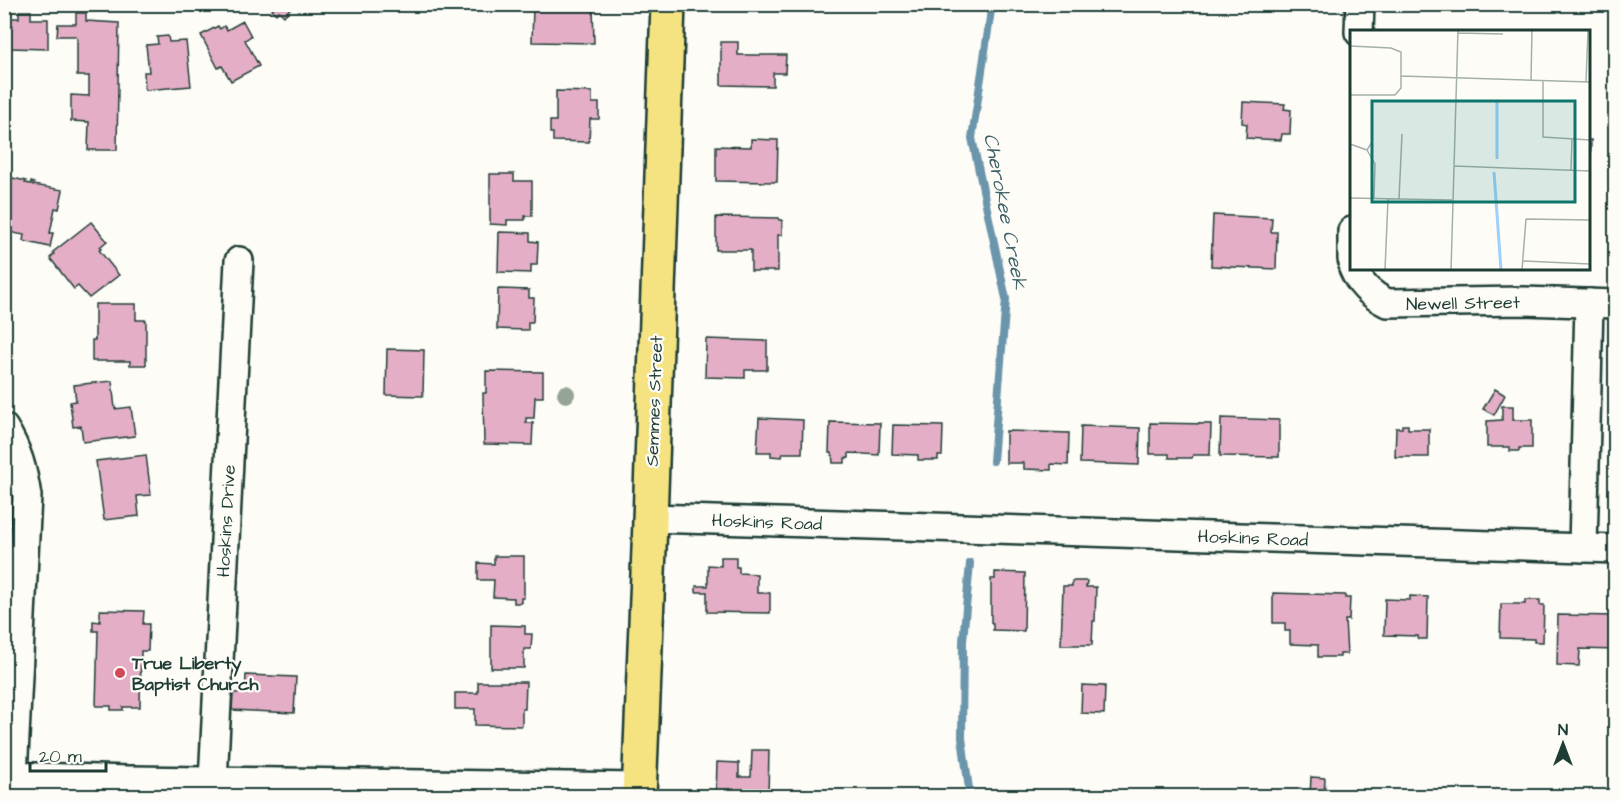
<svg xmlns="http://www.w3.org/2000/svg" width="1620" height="801" viewBox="0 0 1620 801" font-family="'Architects Daughter',sans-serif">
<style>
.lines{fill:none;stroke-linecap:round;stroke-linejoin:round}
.stream{stroke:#6b95ab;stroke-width:8}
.building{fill:#e4aec7;stroke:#1f3d34;stroke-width:1.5}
.minor-casing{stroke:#1f3d34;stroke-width:32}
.major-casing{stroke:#1f3d34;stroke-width:38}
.minor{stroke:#fdfcf7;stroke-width:27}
.major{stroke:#f5e382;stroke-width:33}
.tree{fill:#96a495}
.poi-dot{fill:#d1495b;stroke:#fdfcf7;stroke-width:2}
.labels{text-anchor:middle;stroke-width:4.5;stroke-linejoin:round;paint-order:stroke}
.street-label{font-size:18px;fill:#1f3d34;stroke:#fdfcf7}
.poi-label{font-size:18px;font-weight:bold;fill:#1f3d34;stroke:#fdfcf7;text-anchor:start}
.water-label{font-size:20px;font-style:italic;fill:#3e6266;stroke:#fdfcf7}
.inset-river{fill:none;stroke:#9dd0fb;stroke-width:3}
.inset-road{fill:none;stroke:#a4b0a9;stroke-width:1.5}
.view{fill:#0f766e;fill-opacity:0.15;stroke:#0f766e;stroke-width:3}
.inset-edge{fill:none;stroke:#1f3d34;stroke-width:3}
</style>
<rect width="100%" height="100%" fill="#fdfcf7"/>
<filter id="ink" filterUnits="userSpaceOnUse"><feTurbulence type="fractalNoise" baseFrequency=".0167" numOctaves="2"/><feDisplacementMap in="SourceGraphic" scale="12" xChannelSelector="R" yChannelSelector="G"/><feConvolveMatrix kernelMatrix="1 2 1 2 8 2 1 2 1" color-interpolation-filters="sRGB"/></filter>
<g filter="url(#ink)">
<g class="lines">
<g class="stream">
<polyline points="992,4 972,138 1006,299 993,461"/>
<polyline points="970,563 963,641 962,738 970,796"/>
</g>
</g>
<g class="building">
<polygon points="271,4 294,4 284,16 279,11 276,14 272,10 274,7"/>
<polygon points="533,6 593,7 594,43 532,42"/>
<polygon points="19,11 31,11 31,19 48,19 48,49 8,48 8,18 19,18"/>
<polygon points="76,13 86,13 86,21 119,23 117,150 88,150 89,122 71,121 71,95 89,96 89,76 77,76 77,39 76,36 57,36 58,24 76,24"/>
<polygon points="243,21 251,36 245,40 259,66 231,81 222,66 218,68 201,35 218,26 220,29 224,26 227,30"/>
<polygon points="168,36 169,42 186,41 191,86 145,90 144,72 149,72 146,45 158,44 157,37"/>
<polygon points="721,42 738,42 738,55 786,55 785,73 773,73 773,86 721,85"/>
<polygon points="556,91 592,92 592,103 599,103 599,119 590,119 589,142 553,141 553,133 550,133 550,121 556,121"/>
<polygon points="1243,102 1285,104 1284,109 1291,110 1290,134 1282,134 1281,140 1246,138 1247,124 1242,123"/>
<polygon points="751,139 778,140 777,182 716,181 716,146 751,147"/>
<polygon points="1588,140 1591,140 1590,168 1588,168"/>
<polygon points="490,174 514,174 514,181 532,181 532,216 525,216 525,220 507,220 507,225 490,224"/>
<polygon points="4,176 26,181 25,183 31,184 31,182 34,183 33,185 63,190 59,209 55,208 50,233 53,233 50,247 23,241 24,235 4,231"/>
<polygon points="1613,191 1616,191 1616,244 1613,244 1612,235"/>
<polygon points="1213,215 1272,218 1271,232 1277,232 1276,269 1211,266"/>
<polygon points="716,217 779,218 779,220 782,220 782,235 778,235 778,271 751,271 751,250 716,250"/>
<polygon points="91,222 107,241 100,247 101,249 99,250 119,275 89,298 78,286 74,289 50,258 54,254 53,252"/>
<polygon points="499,232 530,233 530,241 538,242 537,265 531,265 531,273 498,272"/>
<polygon points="498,289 529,290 529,298 534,298 533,322 528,322 528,330 497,329"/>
<polygon points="95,304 136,304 136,320 146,320 146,365 130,365 130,361 92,361 92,340 95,340"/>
<polygon points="706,339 767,341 767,370 745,370 745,378 705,377"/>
<polygon points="387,349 424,350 423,396 386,395"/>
<polygon points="486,371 543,372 543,397 535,397 534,418 526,418 526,423 533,423 532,445 484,444 483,393 486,393"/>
<polygon points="112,381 115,409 131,407 135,436 83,442 81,426 73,427 70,402 76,401 74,385"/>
<polygon points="1495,389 1505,395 1494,415 1483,409"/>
<polygon points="1502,406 1513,406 1513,420 1532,420 1532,448 1519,448 1519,451 1510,451 1510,447 1487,447 1487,421 1502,420"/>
<polygon points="759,418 803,420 802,453 783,453 782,457 771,456 771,452 757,452"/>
<polygon points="1221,418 1279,420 1279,457 1220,456"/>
<polygon points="830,422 880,423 879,455 849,453 849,458 845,458 845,463 833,463 832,453 829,453"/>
<polygon points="1150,423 1211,424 1210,455 1193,455 1192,458 1169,458 1169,454 1150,454"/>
<polygon points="893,425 943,426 942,456 938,456 938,460 918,460 918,455 892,454"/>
<polygon points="1402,425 1408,425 1408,429 1429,429 1429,457 1395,457 1396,428 1402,428"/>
<polygon points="1081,426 1140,428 1139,465 1080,463"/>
<polygon points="1006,431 1069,433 1068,465 1051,464 1051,470 1024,469 1024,463 1006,463"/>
<polygon points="146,455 151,495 137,496 139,516 104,520 96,461"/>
<polygon points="494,556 524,556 524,598 521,598 521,603 514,603 514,598 493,597 494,580 478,580 478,563 494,564"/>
<polygon points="721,557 736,557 736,567 739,567 739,573 757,574 757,593 770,593 770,613 707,612 707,592 696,592 696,586 708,586 708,565 721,566"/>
<polygon points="995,572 1025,573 1024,631 993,630 993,623 991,623 991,579 995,579"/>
<polygon points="1072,581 1087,581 1086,587 1096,587 1095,621 1093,621 1092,645 1061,645 1063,586 1072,586"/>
<polygon points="1273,593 1345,595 1345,598 1350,598 1349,620 1345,620 1347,654 1340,654 1340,657 1318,657 1318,645 1290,644 1290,631 1285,631 1285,623 1273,623"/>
<polygon points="1410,596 1428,597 1427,639 1418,639 1418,636 1384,635 1385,599 1410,600"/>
<polygon points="1525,600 1540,600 1540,605 1544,605 1543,642 1534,642 1534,639 1500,638 1501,604 1525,604"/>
<polygon points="100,610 144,611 143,624 149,624 148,651 141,651 140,707 123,707 123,710 111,710 111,706 96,706 98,631 93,631 93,621 100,622"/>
<polygon points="1558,615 1616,616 1616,650 1580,649 1579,666 1557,665"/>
<polygon points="491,625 525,626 525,634 532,634 531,649 524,649 524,668 491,668"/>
<polygon points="246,675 296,677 294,713 232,710 233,693 245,693"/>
<polygon points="478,682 526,682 525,709 522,709 522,726 475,725 475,709 455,709 455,693 478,693"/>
<polygon points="1082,685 1105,686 1104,714 1081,713"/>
<polygon points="752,750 769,750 768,796 716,796 717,762 739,763 739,777 751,777"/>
<polygon points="1311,777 1325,778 1324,796 1310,796"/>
<polygon points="1182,793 1223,794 1223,796 1182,796"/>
</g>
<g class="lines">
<defs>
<g id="minor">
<polyline points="1359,32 1360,4"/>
<polyline points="1352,231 1352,259"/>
<path d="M1353,268C1360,285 1371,295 1387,303L1523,301L1616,304"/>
<path d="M4,428C18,450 23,471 27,496L13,776"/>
<polyline points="651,518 1616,549"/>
<polyline points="1583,548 1589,303"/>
<polyline points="4,776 129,780 639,787"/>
<polyline points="213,782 239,261"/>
</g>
<polyline id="major" points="639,796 649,549 668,4"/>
</defs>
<use href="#minor" class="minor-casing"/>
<use href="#major" class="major-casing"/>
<use href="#minor" class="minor"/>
<use href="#major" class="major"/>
</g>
<circle class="tree" cx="566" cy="394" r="9"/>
</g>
<circle class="poi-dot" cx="120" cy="673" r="6"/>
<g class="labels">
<g class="street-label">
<text transform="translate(1463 303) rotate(-1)" y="6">Newell Street</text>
<text transform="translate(654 401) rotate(-88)" y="6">Semmes Street</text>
<text transform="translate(226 521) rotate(-87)" y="6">Hoskins Drive</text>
<text transform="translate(767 522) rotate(2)" y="6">Hoskins Road</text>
<text transform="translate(1253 538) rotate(2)" y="6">Hoskins Road</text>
</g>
<g class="poi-label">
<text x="132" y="669">True Liberty<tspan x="132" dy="21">Baptist Church</tspan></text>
</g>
<g class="water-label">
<text transform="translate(1006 211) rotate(79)" y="7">Cherokee Creek</text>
</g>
</g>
<g transform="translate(1350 30)">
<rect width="240" height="240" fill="#fdfcf7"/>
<path class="inset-river" d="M147,72V129M144,142L151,240"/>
<path class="inset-road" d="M108,3L153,4M0,16L41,18L51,22V58L45,65H0M51,46L240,52M181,50L182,0M193,50V107L240,110M236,52L238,0M0,114L17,120L22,112M17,120L25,134L24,169M104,136L240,141M221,140L222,109M0,168L102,170M49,169L52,104M176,189L240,190M173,231L240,234M35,240L38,169M101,240L108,0M172,240L176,189"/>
<path class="view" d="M22,71H225V172H22Z"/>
<rect width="240" height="240" class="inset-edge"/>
</g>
<rect width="1620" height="801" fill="none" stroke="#fdfcf7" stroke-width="24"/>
<rect x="12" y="12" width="1596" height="777" fill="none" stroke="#1f3d34" stroke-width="2" filter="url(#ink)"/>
<g transform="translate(1563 744)" stroke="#fdfcf7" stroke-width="4.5" paint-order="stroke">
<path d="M0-4.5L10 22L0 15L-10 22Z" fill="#1f3d34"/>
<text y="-9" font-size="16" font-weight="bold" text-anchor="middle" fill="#1f3d34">N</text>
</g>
<path d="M30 762v9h76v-9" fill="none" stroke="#1f3d34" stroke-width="3"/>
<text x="39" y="762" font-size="18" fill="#1f3d34" stroke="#fdfcf7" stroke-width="4.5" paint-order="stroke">20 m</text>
</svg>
